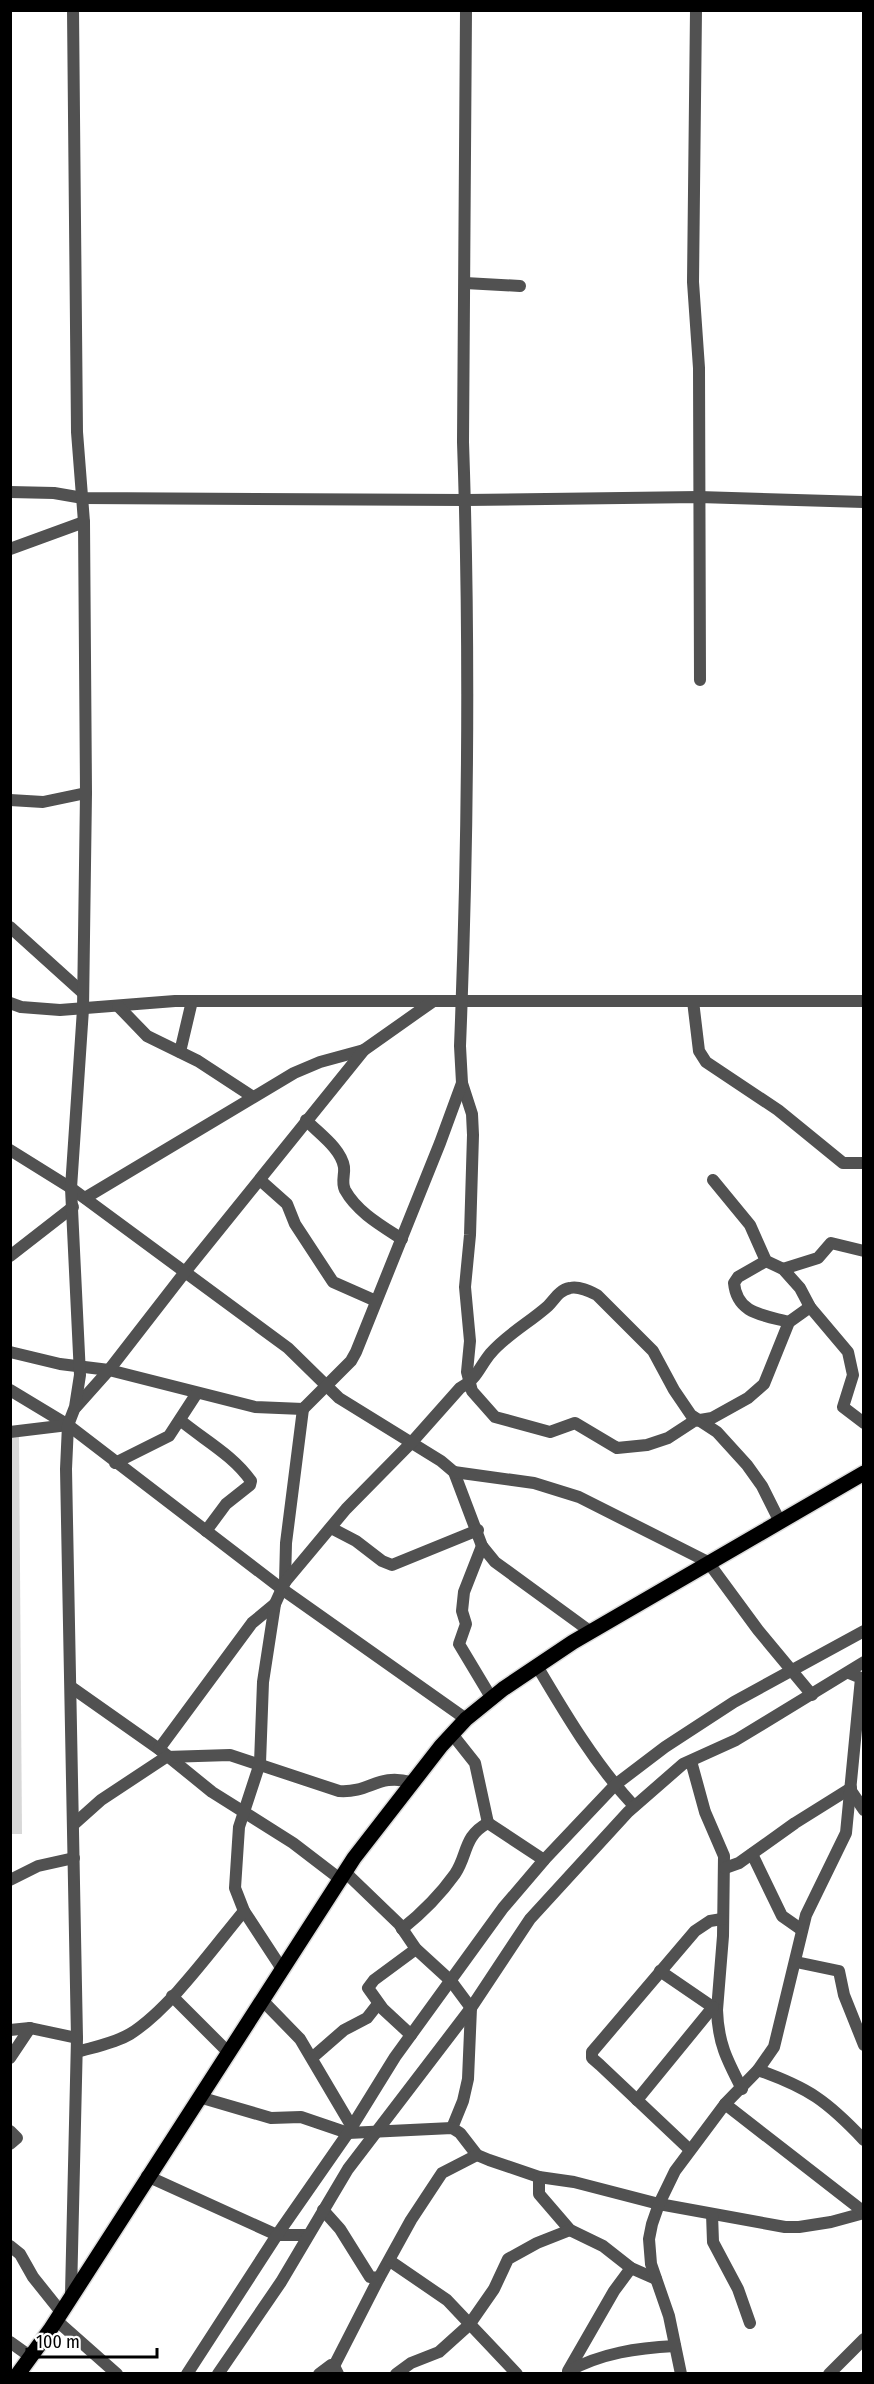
<svg xmlns="http://www.w3.org/2000/svg" width="874" height="2384" viewBox="0 0 874 2384" font-family="'Fira Sans Condensed',sans-serif">
<style>
.green{fill:#d8d8d8}
.lines{fill:none;stroke-linecap:round;stroke-linejoin:round}
.major-casing{stroke:#dbdbdb;stroke-width:18}
.minor{stroke:#515151;stroke-width:12}
.major{stroke:#000;stroke-width:15}
</style>
<rect width="100%" height="100%" fill="#fff"/>
<polygon class="green" points="19,1435 22,1834 10,1834 10,1436"/>
<g class="lines">
<defs>
<polyline id="major" points="18,2374 50,2330 354,1858 441,1746 466,1719 503,1689 573,1642 864,1473"/>
</defs>
<use href="#major" class="major-casing"/>
<g class="minor">
<polyline points="696,10 693,282 699,368 700,680"/>
<polyline points="465,283 520,286"/>
<polyline points="10,492 54,493 83,498 466,500 699,497 864,502"/>
<polyline points="10,549 84,522"/>
<polyline points="10,800 43,802 86,793"/>
<polyline points="10,927 82,992"/>
<polyline points="693,1001 699,1051 706,1062 778,1110 843,1163 864,1163"/>
<polyline points="10,1003 21,1007 60,1010 175,1001 864,1001"/>
<polyline points="118,1006 147,1036 198,1061 253,1097"/>
<polyline points="180,1052 192,1001"/>
<polyline points="462,1083 472,1114 473,1135 470,1235 465,1287 470,1341 467,1372 472,1391 495,1417 550,1432 575,1423 617,1448 647,1445 668,1438 694,1421 712,1418 748,1398 764,1384 789,1322 810,1307"/>
<path d="M306,1120C318,1133 341,1148 344,1167C345,1175 341,1182 345,1190C357,1212 382,1226 402,1239"/>
<polyline points="10,1150 71,1188 288,1348 339,1398 441,1461 454,1472 482,1546 495,1562 591,1632"/>
<polyline points="260,1180 287,1204 295,1224 333,1282 376,1301"/>
<polyline points="713,1180 750,1225 766,1261 783,1269 800,1288 810,1307 848,1352 853,1375 843,1407 864,1423"/>
<polyline points="85,1198 294,1073 320,1062 364,1050"/>
<polyline points="10,1256 73,1207"/>
<path d="M766,1261L738,1277L734,1283C737,1314 763,1315 789,1322"/>
<polyline points="783,1269 818,1258 831,1243 864,1251"/>
<path d="M10,1352L60,1364L109,1370L255,1407L303,1409L351,1361L356,1352L440,1143L462,1083L460,1046C468,845 470,643 463,442L466,10"/>
<polyline points="10,1390 68,1425 282,1589 466,1719"/>
<polyline points="76,1407 109,1370 185,1272 364,1050 432,1002"/>
<path d="M180,1420C204,1440 233,1455 251,1481L250,1485L226,1504L206,1531"/>
<polyline points="10,1432 68,1425"/>
<polyline points="115,1463 169,1436 197,1393"/>
<polyline points="454,1472 534,1483 579,1497 708,1562 758,1630 812,1695"/>
<polyline points="331,1528 356,1541 382,1561 392,1565 478,1530"/>
<polyline points="482,1546 464,1592 462,1611 466,1624 459,1644 492,1699"/>
<polyline points="285,1582 286,1543 303,1409"/>
<path d="M537,1666C566,1715 595,1764 634,1806"/>
<polyline points="71,1687 159,1749 212,1792 293,1843 340,1879"/>
<polyline points="452,1734 475,1763 488,1823"/>
<polyline points="159,1749 252,1623 275,1604"/>
<polyline points="691,1761 705,1812 724,1856 723,1936 717,2010"/>
<polyline points="851,1791 864,1810"/>
<polyline points="488,1823 544,1860"/>
<path d="M73,1825L101,1800L166,1757L230,1755L339,1791C371,1793 377,1773 411,1782"/>
<polyline points="752,1854 782,1916 802,1930"/>
<polyline points="725,1868 739,1863 795,1823 851,1788"/>
<polyline points="345,1872 399,1924 416,1949 451,1981 471,2008 468,2079 463,2101 452,2128"/>
<polyline points="10,1880 38,1866 74,1858"/>
<path d="M402,1929C422,1913 440,1895 455,1874C468,1855 463,1836 488,1823"/>
<polyline points="796,1962 839,1971 844,1995 864,2045"/>
<path d="M282,1969L244,1911L235,1888L239,1827L260,1763L263,1682L275,1604L285,1582L346,1509L412,1442L460,1388C477,1379 478,1369 490,1354C507,1334 529,1323 548,1306C555,1299 559,1290 570,1288C579,1286 589,1291 597,1295L653,1351L674,1390L691,1415L717,1432L747,1465L762,1486L779,1520"/>
<path d="M660,1971L717,2010C718,2043 727,2060 742,2089"/>
<polyline points="172,1996 228,2052"/>
<polyline points="262,2000 300,2039 352,2127"/>
<polyline points="10,2030 30,2028 77,2038"/>
<polyline points="411,2035 383,2009 368,1988 374,1980 416,1949"/>
<path d="M77,2052C94,2047 115,2043 130,2034C170,2009 213,1948 244,1911"/>
<polyline points="313,2057 344,2030 367,2018 378,2004"/>
<polyline points="10,2058 30,2028"/>
<path d="M758,2070C809,2088 827,2101 864,2140"/>
<polyline points="199,2097 271,2118 301,2117 348,2133 452,2128 460,2133 477,2155 489,2160 539,2177 574,2182 659,2204 785,2227 799,2227 831,2222 864,2213"/>
<polyline points="637,2100 713,2007"/>
<polyline points="725,2104 864,2212"/>
<polyline points="10,2131 17,2138 10,2144"/>
<polyline points="690,2150 600,2065 592,2058 592,2052 695,1931 710,1921 722,1919"/>
<polyline points="147,2176 277,2235 307,2235"/>
<polyline points="539,2177 539,2194 570,2230 603,2246 631,2268 656,2279"/>
<polyline points="323,2210 340,2229 370,2277 379,2278 411,2220 442,2173 477,2155"/>
<polyline points="712,2214 713,2242 738,2289 750,2323"/>
<polyline points="10,2246 20,2254 33,2277 61,2312"/>
<polyline points="390,2261 447,2300 517,2374"/>
<polyline points="71,2294 77,2038 66,1469 68,1425 75,1407 80,1375 71,1188 83,1009 86,793 84,522 77,432 73,10"/>
<polyline points="56,2320 117,2374"/>
<polyline points="10,2342 31,2357"/>
<polyline points="334,2366 379,2278"/>
<polyline points="568,2371 614,2291 631,2268"/>
<path d="M569,2371C602,2353 637,2348 675,2346"/>
<polyline points="187,2374 277,2235 348,2133 395,2057 503,1908 544,1860 615,1785 665,1747 734,1702 864,1631"/>
<polyline points="218,2374 281,2282 348,2169 471,2008 530,1919 628,1812 683,1764 736,1740 864,1662"/>
<polyline points="319,2374 331,2365 334,2366 338,2374"/>
<polyline points="396,2374 411,2363 439,2352 469,2325 494,2289 508,2259 537,2243 570,2230"/>
<polyline points="681,2374 669,2316 651,2264 649,2239 652,2224 659,2204 675,2171 725,2104 758,2070 774,2047 806,1915 846,1833 861,1678 849,1673"/>
<polyline points="829,2374 864,2339"/>
</g>
<use href="#major" class="major"/>
</g>
<rect width="874" height="2384" fill="none" stroke="#000000" stroke-width="24"/>
<path d="M27 2348v9h130v-9" fill="none" stroke="#000000" stroke-width="3"/>
<text x="36" y="2348" font-size="18" fill="#000000" stroke="#ffffff" stroke-width="4.5" paint-order="stroke">100 m</text>
</svg>
